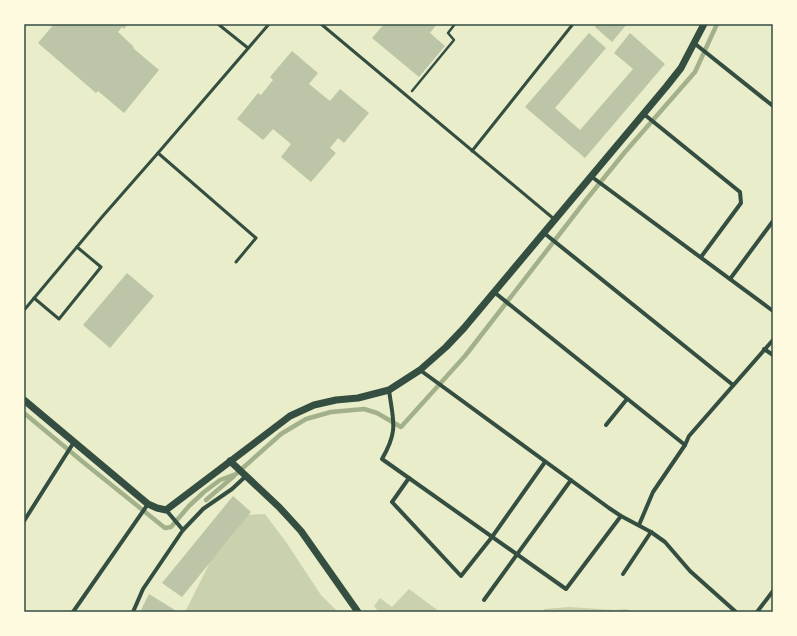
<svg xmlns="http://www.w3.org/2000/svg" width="797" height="636" viewBox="0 0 797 636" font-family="'Roboto Serif',serif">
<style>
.green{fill:#cad2ad}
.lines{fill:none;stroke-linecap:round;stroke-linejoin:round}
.stream{stroke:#a3b18a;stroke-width:4.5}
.building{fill:#bcc5a7}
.path{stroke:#344e41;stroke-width:2.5}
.service{stroke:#344e41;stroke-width:3}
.minor{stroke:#344e41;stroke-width:4}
.tertiary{stroke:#344e41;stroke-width:7}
.neatline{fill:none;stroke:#344e41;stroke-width:1.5}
</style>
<rect width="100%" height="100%" fill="#e9edc9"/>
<g class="green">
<polygon points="265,514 286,542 321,595 338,612 185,612 210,562 235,532 247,515"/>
<polygon points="409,589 440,612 379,612 374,606 380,598 392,607"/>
<polygon points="569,607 615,610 626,609 632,612 544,612 544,609"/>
</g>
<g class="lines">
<g class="stream">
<polyline points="24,413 83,462 165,528 171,527 189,506 204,492 220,480 236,474 281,434 306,419 331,412 364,409 377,413 401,427 465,356 586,200 625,152 695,72 717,24"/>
<polyline points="206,500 234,476"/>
</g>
</g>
<g class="building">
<polygon points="54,24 128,24 124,29 122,27 118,32 134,47 133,48 159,70 124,113 98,91 96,93 38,43"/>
<polygon points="384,24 437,24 430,33 445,46 419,77 372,38"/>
<polygon points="597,24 627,24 612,42 595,27"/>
<polygon points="589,33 606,48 555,108 580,130 633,69 614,53 630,33 665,64 585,158 525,107"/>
<polygon points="292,51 318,73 309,84 330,101 340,89 369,113 344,143 338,138 330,148 336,153 311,182 281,157 291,144 273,129 263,140 237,119 258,93 261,95 273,80 270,77"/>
<polygon points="127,273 154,296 110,348 83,325"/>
<polygon points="233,496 251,512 182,597 162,583"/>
<polygon points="149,594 178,612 140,612"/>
</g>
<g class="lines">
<polyline class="path" points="412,91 454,40 448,33 455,24"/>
<g class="service">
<polyline points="218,24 248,48"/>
<polyline points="321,24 554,219"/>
<polyline points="472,151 573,24"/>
<polyline points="236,262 256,238 158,153 269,24"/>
<polyline points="34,298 59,319 101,267 77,247"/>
<polyline points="24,308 25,309 102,217 158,153"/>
</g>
<g class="minor">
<polyline points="694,43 773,106"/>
<polyline points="645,115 740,192 741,203 701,257"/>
<polyline points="592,177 773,311"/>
<polyline points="544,233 733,385"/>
<polyline points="730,279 773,221"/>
<polyline points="494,292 685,445"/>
<polyline points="764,349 773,355"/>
<polyline points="420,370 609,508 621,516 651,532 665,542 690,571 736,612"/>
<path d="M389,390C393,421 399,430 382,459L566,589L621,516"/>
<polyline points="606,425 627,399"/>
<polyline points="409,478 392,502 461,576 492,537 545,462"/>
<polyline points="24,521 74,442"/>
<polyline points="639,525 653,492 685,445 689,436 773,340"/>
<polyline points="183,530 203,509 232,489 246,476"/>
<polyline points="623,574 651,532"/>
<polyline points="484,600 571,480"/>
<polyline points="73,612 148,504"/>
<polyline points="133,612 143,589 183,530 166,510"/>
<polyline points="757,612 773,591"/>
</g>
<g class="tertiary">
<polyline points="24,400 148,504 157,508 166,510 290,416 314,405 336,400 358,398 389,390 420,370 446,347 464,328 666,87 681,68 704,24"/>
<polyline points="230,461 279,507 301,531 358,612"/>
</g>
</g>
<rect width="797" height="636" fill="none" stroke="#fefae0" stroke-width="50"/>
<rect x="25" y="25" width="747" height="586" class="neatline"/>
</svg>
